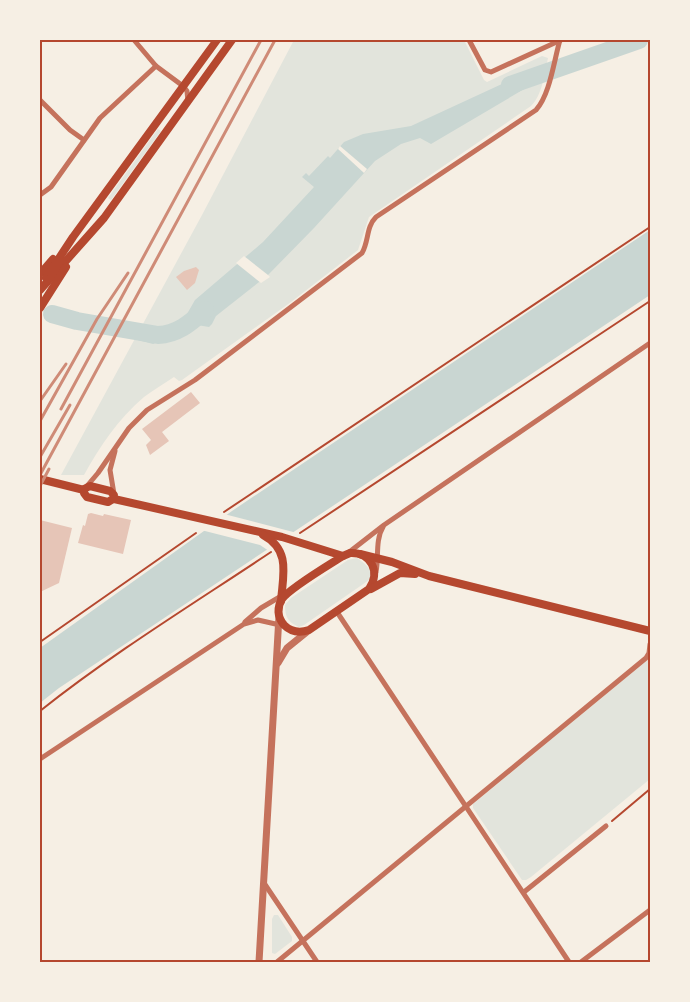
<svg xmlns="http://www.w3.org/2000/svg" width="690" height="1002" viewBox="0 0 690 1002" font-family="Literata,serif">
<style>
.green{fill:#e2e4dc}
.water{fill:#c9d6d2}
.pier{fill:#f6efe4}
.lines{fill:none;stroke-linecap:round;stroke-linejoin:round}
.river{stroke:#c9d6d2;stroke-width:18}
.building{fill:#e6c5b7}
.path{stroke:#b5482f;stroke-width:2}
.minor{stroke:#c5725c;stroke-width:5}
.tertiary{stroke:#c5725c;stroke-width:7}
.secondary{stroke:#b5482f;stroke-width:8}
.rail{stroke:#cf8b77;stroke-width:3}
.neatline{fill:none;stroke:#b5482f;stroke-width:2}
</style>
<rect width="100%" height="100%" fill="#f6efe4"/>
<g class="green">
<path d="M294,40H464L484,80L487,82L542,56L548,58C544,74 543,94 531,106L369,217L358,250L291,302L182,380L179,381L174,377C164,384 153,390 144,397C118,419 100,446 84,475H61L202,215Z"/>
<polygon points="158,129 161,131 111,200 108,198"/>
<path d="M357,558C364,563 370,567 372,576L369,580L304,625L299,627C288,622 285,617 285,605L291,598L348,560Z"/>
<polygon points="650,658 650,779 531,877 526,880 522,880 473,808 473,804"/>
<polygon points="274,915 278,915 292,937 292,941 275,954 272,953 272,919"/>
</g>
<g class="water">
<polygon points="543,75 543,78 536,79 531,85 431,144 420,138 401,144 375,161 314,228 268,275 216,316 212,324 209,327 197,325 193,322 184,327 186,330 153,344 134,339 142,324 167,329 178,322 181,324 190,318 187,314 195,300 263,242 314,187 302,177 306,173 309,176 328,156 330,158 344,142 363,134 411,126 517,77"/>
<polygon points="650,230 650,295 59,688 40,703 40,648 232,511"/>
</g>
<g class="pier">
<polygon points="340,146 367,169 364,173 338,149"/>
<polygon points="244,256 268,275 270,277 261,283 236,263"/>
<polygon points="224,514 297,533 269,551 260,545 201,530"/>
</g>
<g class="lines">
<g class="river">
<polyline points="510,85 639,40"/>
<path d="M52,314L77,321L158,335C178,334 190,323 205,310"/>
</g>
</g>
<g class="building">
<polygon points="196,267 199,270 195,283 187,290 176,277 184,271"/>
<polygon points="191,392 200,403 162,432 169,441 150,455 146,445 151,440 142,429"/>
<polygon points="91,513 103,516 104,514 131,520 123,554 78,543 83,525 85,526 88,514"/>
<polygon points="40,520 72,528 59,583 40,592"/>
</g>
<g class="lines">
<g class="path">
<polyline points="224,512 650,227"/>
<polyline points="300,533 650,301"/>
<polyline points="40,642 196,533"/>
<path d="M40,711C113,653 193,604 271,552"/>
<polyline points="612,821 650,789"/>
</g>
<g class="minor">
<polyline points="134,40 156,66 183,86 187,91 188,102"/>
<polyline points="469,40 485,70 491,72 561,40"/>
<polyline points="40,100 70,130 84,140"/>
<polyline points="40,195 51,187 100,118 156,66"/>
<path d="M87,486L98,473L129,428L147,410L195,380L362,253C369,241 366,227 376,217L536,110C550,95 554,60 560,40"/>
<polyline points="114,494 110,470 115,451"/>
<polyline points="348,553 384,525 650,343"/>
<path d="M376,572C379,558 375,540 383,527"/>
<polyline points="337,612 569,962"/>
<polyline points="245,622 261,608 283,595"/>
<polyline points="40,759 244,624 258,620 280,625"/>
<polyline points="264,883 317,962"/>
<polyline points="524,892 606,826"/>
<polyline points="277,962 646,658 649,653 650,644"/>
<polyline points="581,962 650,910"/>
</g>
<g class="tertiary">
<polyline points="278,663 287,648 308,631"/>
<polyline points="259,962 279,616"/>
</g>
<g class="secondary">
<polyline points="40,274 53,259"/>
<polyline points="46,278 73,237 217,40"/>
<polyline points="40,290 104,218 232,40"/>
<polyline points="40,308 66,267"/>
<polyline points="40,479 84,490"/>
<polygon points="90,486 110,491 114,495 113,499 108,502 87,497 84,493 84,489"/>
<polyline points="114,499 282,537 343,556"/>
<path d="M263,535C291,550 283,575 281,601"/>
<path d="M350,553C371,552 381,572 369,589L309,630C300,633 291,632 284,625C277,617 277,607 282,599C290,588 329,565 343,556Z"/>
<polyline points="360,554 392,562 429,576 650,631"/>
<polyline points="371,589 400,573 415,574"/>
</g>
<g class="rail">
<polyline points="40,401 66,364"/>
<polyline points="61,409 261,40"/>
<polyline points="40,421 97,319 128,273"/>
<polyline points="40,457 70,405"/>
<polyline points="40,475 275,40"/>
<polyline points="40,486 49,469"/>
</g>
</g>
<rect width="690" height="1002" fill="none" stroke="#f6efe4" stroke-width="82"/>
<rect x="41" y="41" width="608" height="920" class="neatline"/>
</svg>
